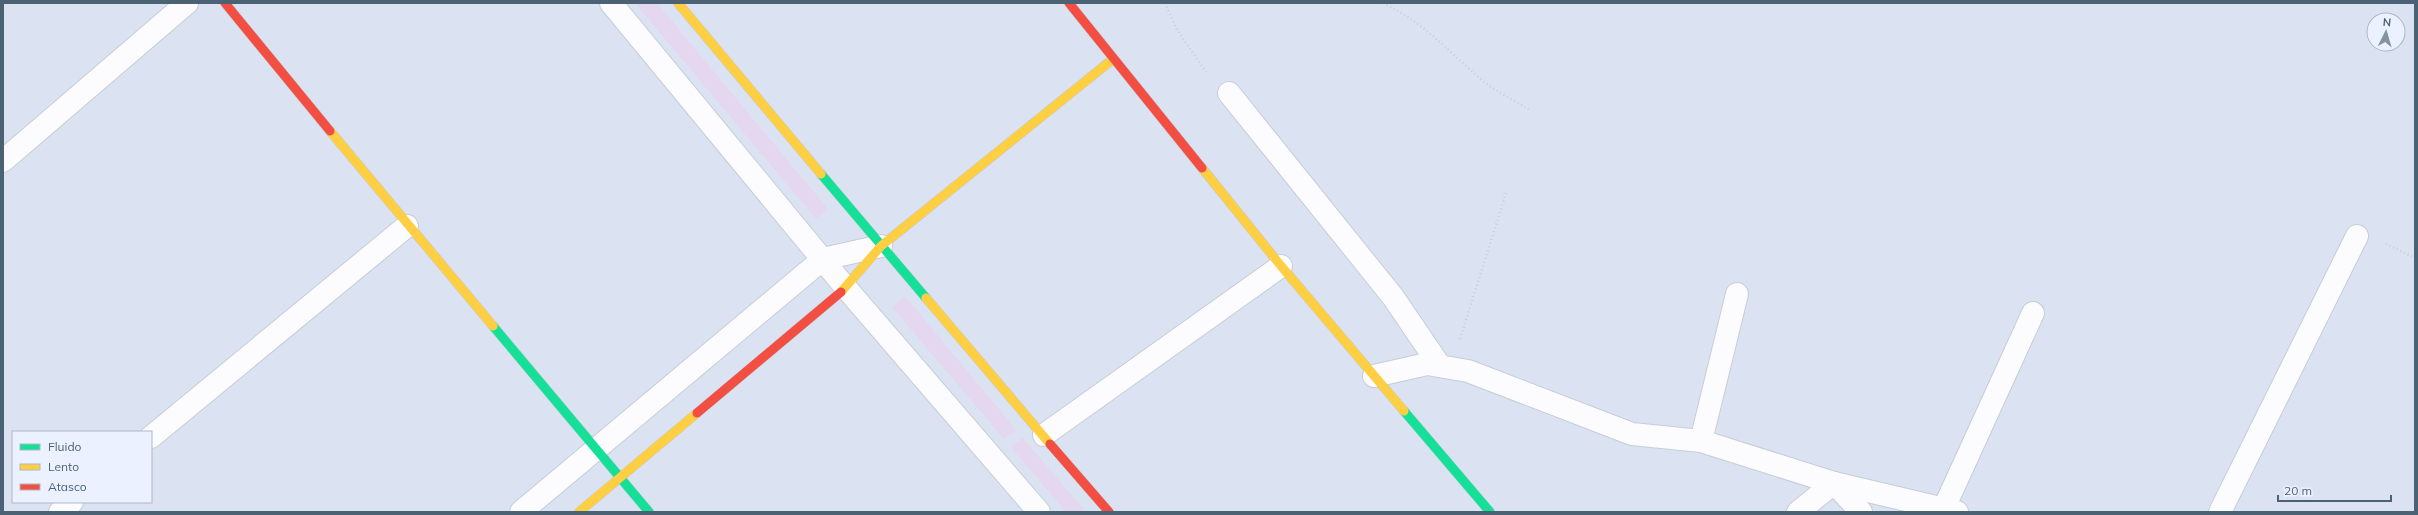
<svg xmlns="http://www.w3.org/2000/svg" width="2418" height="515" viewBox="0 0 2418 515" font-family="Mulish,sans-serif">
<style>
.residential{fill:#dbe3f2;fill-rule:evenodd}
.green{fill:#e4d7ef}
.lines{fill:none;stroke-linecap:round;stroke-linejoin:round}
.street-casing{stroke:#c6cdd7;stroke-width:24}
.fast-casing{stroke:#c3cbd6;stroke-width:10}
.slow-casing{stroke:#c3cbd6;stroke-width:10}
.jam-casing{stroke:#c3cbd6;stroke-width:10}
.path{stroke:#c8cfd6;stroke-width:2.5;stroke-dasharray:1 3;stroke-linecap:butt}
.street{stroke:#fcfcfe;stroke-width:22}
.fast{stroke:#16e098;stroke-width:9}
.slow{stroke:#ffcf43;stroke-width:9}
.jam{stroke:#f24e42;stroke-width:9}
</style>
<rect width="100%" height="100%" fill="#ebeef7"/>
<path class="residential" d="M3,3H2415V512H3ZM2374,20H2398V44H2374ZM13,432H151V502H13Z"/>
<g class="green">
<polygon points="635,3 657,3 828,209 816,219"/>
<polygon points="905,296 1016,430 1004,439 892,307"/>
<polygon points="1023,438 1086,512 1066,512 1011,447"/>
</g>
<g class="lines">
<defs>
<g id="street">
<polyline points="611,3 846,288 1039,512"/>
<polyline points="1229,93 1393,297 1440,366"/>
<polyline points="3,161 187,3"/>
<polyline points="1374,376 1427,364 1468,371 1632,434 1701,441 1834,483 1957,512"/>
<polyline points="1044,435 1281,266"/>
<polyline points="151,437 407,226"/>
<polyline points="1701,441 1737,294"/>
<polyline points="1944,508 2033,313"/>
<polyline points="60,512 72,502"/>
<polyline points="521,512 823,259 881,246"/>
<polyline points="1798,512 1834,483 1861,512"/>
<polyline points="2220,512 2357,236"/>
</g>
<g id="fast">
<polyline points="821,174 926,298"/>
<polyline points="493,326 649,512"/>
<polyline points="1404,411 1490,512"/>
</g>
<g id="slow">
<polyline points="678,3 821,174"/>
<polyline points="330,131 493,326"/>
<polyline points="1202,168 1281,266 1404,411"/>
<polyline points="841,292 881,246 1113,59"/>
<polyline points="926,298 1050,444"/>
<polyline points="579,512 697,413"/>
</g>
<g id="jam">
<polyline points="225,3 330,131"/>
<polyline points="1069,3 1202,168"/>
<polyline points="697,413 841,292"/>
<polyline points="1050,444 1109,512"/>
</g>
</defs>
<use href="#street" class="street-casing"/>
<use href="#fast" class="fast-casing"/>
<use href="#slow" class="slow-casing"/>
<use href="#jam" class="jam-casing"/>
<g class="path">
<polyline points="1165,3 1177,30 1206,72"/>
<path d="M1383,3C1426,24 1448,51 1483,81C1497,92 1515,101 1530,110"/>
<polyline points="2386,244 2415,258"/>
<polyline points="1460,339 1507,190"/>
</g>
<use href="#street" class="street"/>
<use href="#fast" class="fast"/>
<use href="#slow" class="slow"/>
<use href="#jam" class="jam"/>
</g>
<rect width="2418" height="515" fill="none" stroke="#4b6275" stroke-width="8"/>
<rect x="12" y="431" width="140" height="72" fill="#ecf1ff" stroke="#acb8c8"/>
<rect x="20" y="444" width="20" height="6" fill="#16e098" stroke="#acb8c8"/>
<text x="48" y="451" font-size="12" fill="#4b6275">Fluido</text>
<rect x="20" y="464" width="20" height="6" fill="#ffcf43" stroke="#acb8c8"/>
<text x="48" y="471" font-size="12" fill="#4b6275">Lento</text>
<rect x="20" y="484" width="20" height="6" fill="#f24e42" stroke="#acb8c8"/>
<text x="48" y="491" font-size="12" fill="#4b6275">Atasco</text>
<g transform="translate(2386 32) rotate(5)"><circle r="19" fill="#ecf1ff" stroke="#acb8c8"/>
<path d="M0-3L7 15L0 10L-7 15Z" fill="#8393a2"/>
<text y="-6" font-size="11" font-weight="bold" text-anchor="middle" fill="#4b6275">N</text>
</g>
<path d="M2278 495v6h113v-6" fill="none" stroke="#4b6275" stroke-width="2"/>
<text x="2284" y="495" font-size="12" fill="#4b6275" stroke="#ecf1ff" stroke-width="3" paint-order="stroke">20 m</text>
</svg>
